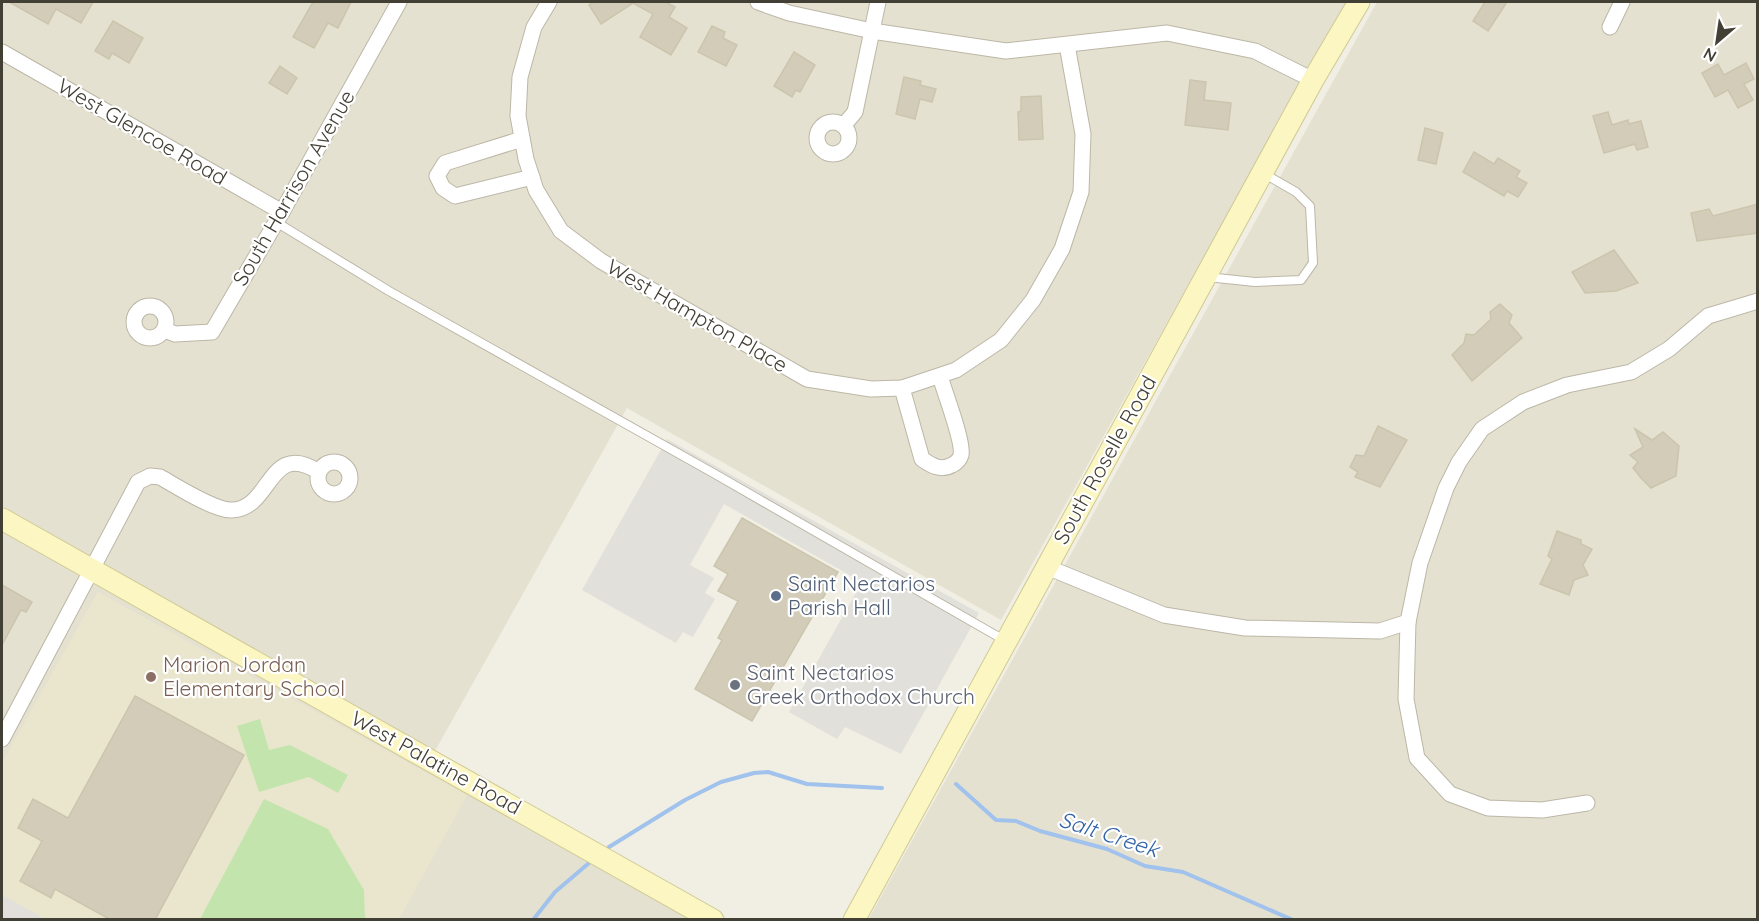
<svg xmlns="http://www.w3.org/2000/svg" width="1759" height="921" viewBox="0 0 1759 921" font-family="Quicksand,sans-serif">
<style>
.residential{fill:#e5e1d1}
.education{fill:#eae6cd}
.green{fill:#c3e4ad}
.parking{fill:#e1e0db}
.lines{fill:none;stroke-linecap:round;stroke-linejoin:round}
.stream{stroke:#a0c2ec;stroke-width:4}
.building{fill:#d2ccb9;stroke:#ccc5ad;stroke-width:1.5}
.lane-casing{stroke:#bcb7a6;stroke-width:10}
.street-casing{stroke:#bcb7a6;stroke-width:17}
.secondary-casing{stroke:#cfc994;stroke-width:23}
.lane{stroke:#fff;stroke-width:8}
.street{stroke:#fff;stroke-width:15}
.secondary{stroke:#fcf7c2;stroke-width:21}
.service-dot{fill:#5c6f8a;stroke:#fff;stroke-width:2}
.education-dot{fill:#8d6e63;stroke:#fff;stroke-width:2}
.worship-dot{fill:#6b7280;stroke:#fff;stroke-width:2}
.labels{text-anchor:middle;stroke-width:4.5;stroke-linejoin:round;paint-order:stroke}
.street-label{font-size:21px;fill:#423f34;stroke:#fff}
.service-label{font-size:21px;fill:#4e5e75;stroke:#fff;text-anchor:start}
.education-label{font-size:21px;fill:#785e54;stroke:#fff;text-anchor:start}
.worship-label{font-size:21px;fill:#5b616d;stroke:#fff;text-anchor:start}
.water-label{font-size:22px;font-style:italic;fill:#3264a9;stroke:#fff}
</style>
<rect width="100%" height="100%" fill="#f1efe3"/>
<g class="residential">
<polygon points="2,2 1346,2 1001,620 627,408 435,751 2,507"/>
<polygon points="1377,2 1757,2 1757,919 868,920"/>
<polygon points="2,519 713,919 2,919"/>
</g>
<polygon class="education" points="98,592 467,795 399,919 2,920 2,763"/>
<g class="green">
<polygon points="260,719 269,750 290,745 348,775 338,793 309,777 259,792 237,726"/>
<polygon points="264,799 328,829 364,890 365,919 200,919"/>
</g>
<g class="parking">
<polygon points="667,439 979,613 901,754 845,727 837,739 789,712 862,582 724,504 690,565 714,578 705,593 715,599 693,637 683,632 676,643 582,590"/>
<polygon points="2,895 45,919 2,919"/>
</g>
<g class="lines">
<g class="stream">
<polyline points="956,784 996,820 1016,821 1040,831 1107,849 1145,866 1183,872 1293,920"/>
<polyline points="609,847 685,800 721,782 754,773 768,772 807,784 882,788"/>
<polyline points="533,920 555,892 589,863"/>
</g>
</g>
<g class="building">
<polygon points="9,2 93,2 81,23 56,9 48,24"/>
<polygon points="313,2 351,2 338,28 328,23 314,48 293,37"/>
<polygon points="594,2 666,2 675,7 669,17 687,28 671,55 640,37 653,14 633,3 601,24 589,5"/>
<polygon points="1485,2 1507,2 1488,31 1473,21"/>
<polygon points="113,21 143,38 129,63 112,53 109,59 95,51"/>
<polygon points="712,26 725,32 723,38 737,45 726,66 698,52"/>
<polygon points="794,52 815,65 800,92 796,90 792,97 774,86"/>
<polygon points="1746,63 1754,79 1744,84 1753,100 1738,108 1728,90 1715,97 1702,73 1718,64 1724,75"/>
<polygon points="280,66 297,78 287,94 269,83"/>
<polygon points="904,77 921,81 920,85 936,89 932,102 920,99 915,119 896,114"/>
<polygon points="1190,80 1206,82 1204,100 1231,103 1228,130 1185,125"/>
<polygon points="1041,96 1043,139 1019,140 1018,112 1021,111 1021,97"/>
<polygon points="1608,112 1612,125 1628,120 1629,124 1641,121 1648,147 1637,150 1635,144 1604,153 1593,116"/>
<polygon points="1425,128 1443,133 1436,164 1418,160"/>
<polygon points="1474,152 1494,164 1498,158 1520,171 1516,177 1527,183 1518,197 1507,191 1504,196 1463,172"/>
<polygon points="1758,204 1758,233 1697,241 1691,213 1709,209 1713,216"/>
<polygon points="1614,250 1638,283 1616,291 1585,293 1572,272"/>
<polygon points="1500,304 1512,315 1509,323 1522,338 1472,381 1452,355 1464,343 1466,334 1474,335 1491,319 1490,312"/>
<polygon points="1378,426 1407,440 1380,487 1355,477 1358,472 1350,467 1356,455 1364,456"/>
<polygon points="1635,429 1652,440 1663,432 1679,446 1676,476 1651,488 1641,478 1633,468 1638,462 1630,455 1643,447"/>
<polygon points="742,518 838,572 752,721 695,689 722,640 718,638 738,601 718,591 728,574 714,566"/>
<polygon points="1557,531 1581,540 1581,544 1592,549 1583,565 1588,575 1574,580 1569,595 1540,584 1552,559 1548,556"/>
<polygon points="2,585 32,602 26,612 21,610 2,645"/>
<polygon points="135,696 244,755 155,920 111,920 55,889 51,898 20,881 42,841 18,828 33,799 68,818"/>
</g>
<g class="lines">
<defs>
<g id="lane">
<polyline points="276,222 389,291 715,474 1004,640"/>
<polyline points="1207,277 1255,282 1301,280 1313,263 1310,206 1296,192 1263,173"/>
</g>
<g id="street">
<polyline points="549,2 534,27 520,77 518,116 526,159 536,190 561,231 601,261 807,379 871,389 902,388 956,370 1001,340 1033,300 1062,249 1081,192 1083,134 1067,45"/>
<polyline points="758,2 789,13 872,31 1006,51 1167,33 1255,51 1313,80"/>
<polyline points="1610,27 1622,2"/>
<polyline points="2,52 282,212"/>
<circle cx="833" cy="138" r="16"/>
<polyline points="844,125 855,112 878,2"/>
<polyline points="522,139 445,163 437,176 443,188 455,196 532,177"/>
<circle cx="150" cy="322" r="16"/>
<polyline points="165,330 175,334 212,332 282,212 399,2"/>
<path d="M902,388L922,459C932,466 941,471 952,465C956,463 960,459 961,455C964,442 944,391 940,376"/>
<circle cx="334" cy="478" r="16"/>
<polyline points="1047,567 1164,615 1245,628 1380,631 1408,622 1420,563 1446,488 1459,462 1482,429 1523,402 1567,385 1631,372 1669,349 1708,316 1758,301"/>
<polyline points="1408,622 1406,699 1417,758 1450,794 1488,808 1542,810 1587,803"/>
<path d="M2,739L138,482L150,476L160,477C176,486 215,511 232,510C272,509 268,439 319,472"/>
</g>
<g id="secondary">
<polyline points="2,519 713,920"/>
<polyline points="854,920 1313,80 1359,2"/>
</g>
</defs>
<use href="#lane" class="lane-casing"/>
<use href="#street" class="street-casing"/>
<use href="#secondary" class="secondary-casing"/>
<use href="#lane" class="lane"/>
<use href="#street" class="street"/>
<use href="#secondary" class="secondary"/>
</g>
<circle class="service-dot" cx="776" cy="596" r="6"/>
<circle class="education-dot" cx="151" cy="677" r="6"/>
<circle class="worship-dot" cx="735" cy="685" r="6"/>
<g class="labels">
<g class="street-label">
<text transform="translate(142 132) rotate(30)" y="7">West Glencoe Road</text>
<text transform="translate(294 188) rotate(-60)" y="7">South Harrison Avenue</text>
<text transform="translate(697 316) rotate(30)" y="7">West Hampton Place</text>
<text transform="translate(1105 460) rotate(-61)" y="7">South Roselle Road</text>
<text transform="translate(436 763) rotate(29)" y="7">West Palatine Road</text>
</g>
<g class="service-label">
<text x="788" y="591">Saint Nectarios<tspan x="788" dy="24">Parish Hall</tspan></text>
</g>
<g class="education-label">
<text x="163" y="672">Marion Jordan<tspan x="163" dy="24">Elementary School</tspan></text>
</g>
<g class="worship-label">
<text x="747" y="680">Saint Nectarios<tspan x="747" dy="24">Greek Orthodox Church</tspan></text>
</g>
<g class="water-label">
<text transform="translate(1109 834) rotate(18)" y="8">Salt Creek</text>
</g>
</g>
<rect width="1759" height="921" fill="none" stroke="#423f34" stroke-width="6"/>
<g transform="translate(1717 42) rotate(209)" stroke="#ffffff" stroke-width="4.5" paint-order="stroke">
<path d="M0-4.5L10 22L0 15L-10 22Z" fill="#423f34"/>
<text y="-9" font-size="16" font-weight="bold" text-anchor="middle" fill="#423f34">N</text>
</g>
</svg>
